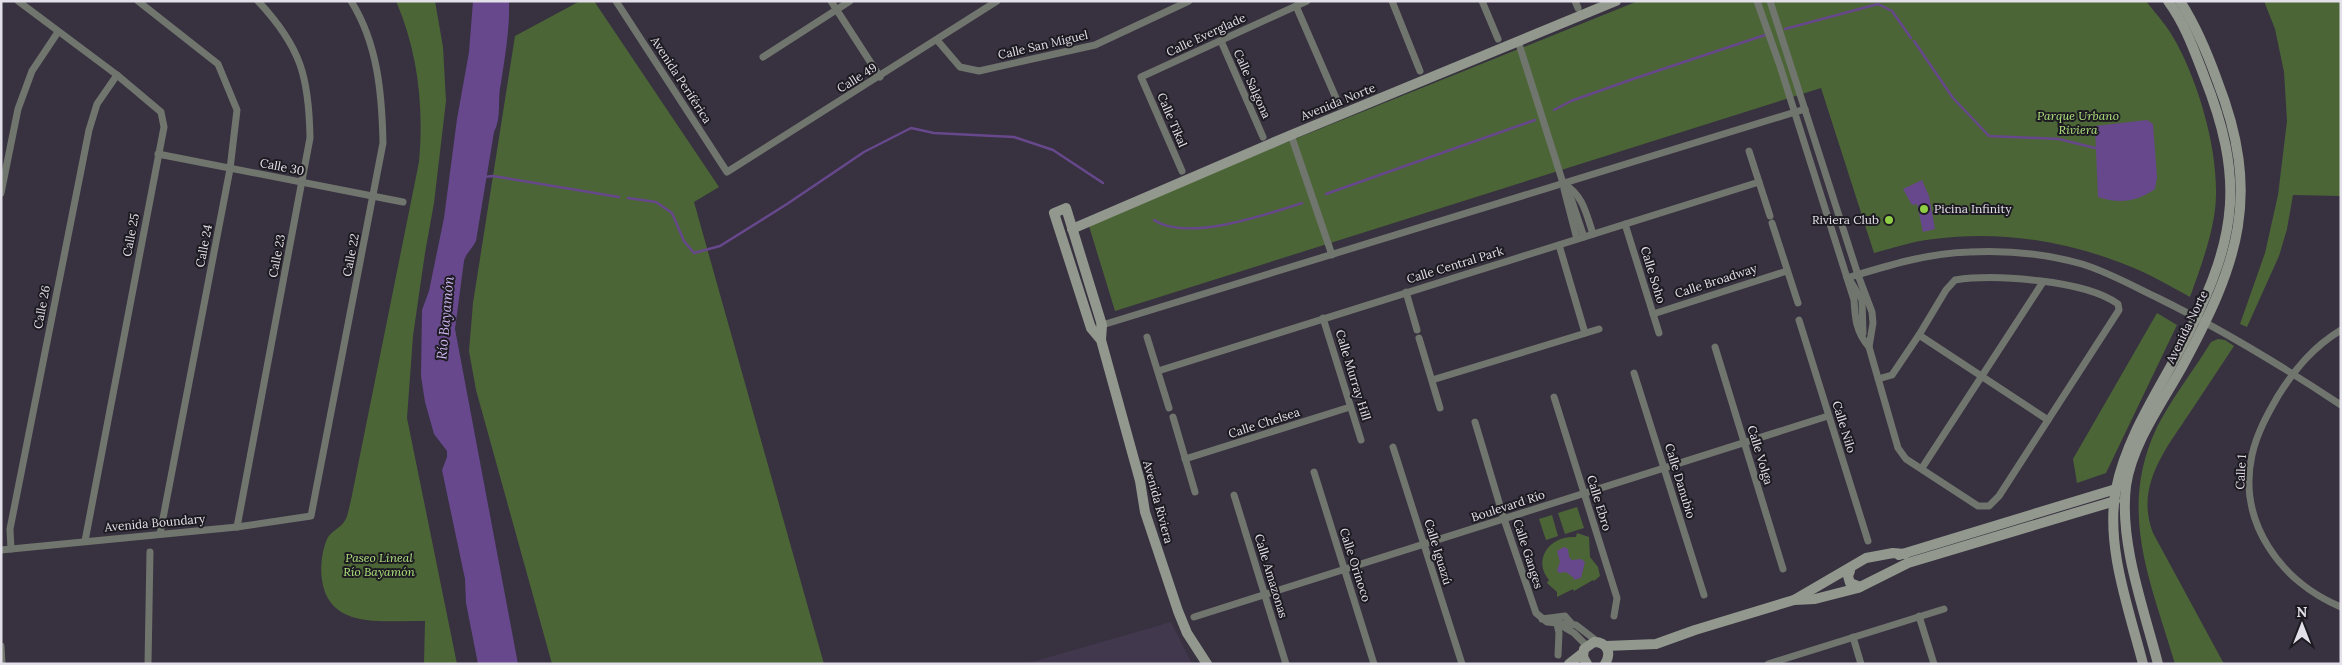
<svg xmlns="http://www.w3.org/2000/svg" width="2342" height="665" viewBox="0 0 2342 665" font-family="Lora,serif">
<style>
.built{fill:#41384d}
.green{fill:#4c6536}
.water{fill:#67488c}
.lines{fill:none;stroke-linecap:round;stroke-linejoin:round}
.stream{stroke:#67488c;stroke-width:2.5}
.street{stroke:#70756d;stroke-width:7}
.secondary{stroke:#92988d;stroke-width:10}
.poi-dot{fill:#8dce44;stroke:#1d1b21;stroke-width:2}
.labels{text-anchor:middle;stroke-width:4;stroke-linejoin:round;paint-order:stroke}
.street-label{font-size:12px;fill:#e4e0ea;stroke:#1d1b21}
.park-label{font-size:12px;font-style:italic;fill:#aee27e;stroke:#1d1b21}
.poi-label{font-size:12px;fill:#e4e0ea;stroke:#1d1b21;text-anchor:start}
.water-label{font-size:14px;font-style:italic;fill:#cfb7f1;stroke:#1d1b21}
</style>
<rect width="100%" height="100%" fill="#373140"/>
<polygon class="built" points="1171,622 1192,664 1025,664"/>
<g class="green">
<path d="M396,1H435L443,47L446,101L434,203L425,253L413,336L407,418L457,664H424L425,621C386,620 329,631 322,580C320,567 322,551 327,539C331,531 339,529 344,522C348,517 349,507 351,500L419,162C424,107 418,52 396,1Z"/>
<polygon points="580,1 594,1 719,187 694,202 824,664 552,664 476,390 469,351 473,303 515,36"/>
<path d="M1638,1H2146C2157,15 2169,28 2177,44C2199,85 2217,147 2216,194C2216,227 2201,266 2190,297C2170,286 2150,274 2129,266C2068,241 1999,230 1934,239C1913,241 1893,248 1874,253L1821,88L1115,311L1089,226L1238,162Z"/>
<polygon points="2264,1 2341,1 2341,196 2293,195 2287,229 2279,256 2247,327 2240,324 2265,253 2278,195 2287,121 2284,72 2275,29"/>
<polygon points="2157,313 2177,325 2106,473 2077,483 2073,459"/>
<path d="M2218,339L2225,340L2234,346C2219,369 2204,391 2189,414C2165,450 2135,487 2153,533L2224,664H2175C2151,582 2117,511 2157,427C2171,400 2190,375 2206,350L2211,342Z"/>
<polygon points="1577,507 1584,528 1565,534 1558,513"/>
<polygon points="1552,515 1558,536 1546,540 1539,519"/>
<path d="M1577,533L1589,537L1590,557L1598,567L1600,576L1594,581L1593,580L1574,591L1573,589L1557,597V592L1547,583L1549,580C1532,559 1550,535 1576,537Z"/>
</g>
<g class="water">
<path d="M473,1H509C510,28 505,56 501,83C497,99 502,117 494,132L476,241C472,249 466,253 464,261L455,329L518,664H478L466,603L465,579L442,470L447,457V451L434,434L425,402L421,376L422,310L429,291L444,218L457,119L469,52Z"/>
<path d="M2147,120L2153,124L2157,177L2155,189C2137,202 2119,204 2098,197L2095,126Z"/>
<polygon points="1922,180 1929,196 1935,229 1923,232 1917,204 1912,205 1903,189"/>
<polygon points="1564,547 1568,549 1569,557 1572,560 1581,559 1585,562 1581,578 1573,580 1574,578 1566,572 1559,573 1557,570 1560,562 1557,551"/>
</g>
<g class="lines">
<g class="stream">
<polyline points="1785,29 1878,4 1892,11 1911,38"/>
<polyline points="1914,41 1953,98 1989,136 2059,139 2095,148"/>
<polyline points="1554,110 1571,101 1633,79 1765,35"/>
<polyline points="484,177 493,176 619,197"/>
<polyline points="1326,194 1535,120"/>
<polyline points="628,198 656,202 672,213 684,241 694,253 720,246 787,204 864,152 911,128 934,133 1014,137 1053,150 1103,183"/>
<path d="M1154,220C1186,242 1266,215 1302,203"/>
</g>
<g class="street">
<polyline points="18,1 117,75 161,112 164,127 85,541"/>
<polyline points="138,1 218,64 237,110 230,169 160,534"/>
<polyline points="616,1 727,172 997,1"/>
<polyline points="831,1 880,77"/>
<polyline points="1392,1 1420,71"/>
<polyline points="1482,1 1498,39"/>
<polyline points="1575,1 1578,8"/>
<path d="M1757,1L1780,66L1854,300C1855,318 1856,332 1869,347"/>
<path d="M1770,1L1858,275L1872,312L1873,323L1869,347L1898,448L1906,459L1978,506H1989L1999,496L2119,310L2118,304C2085,280 1995,274 1955,280L1946,290L1919,335L1892,375L1878,379"/>
<polyline points="1296,6 1339,105"/>
<polyline points="937,40 960,67 979,71 1095,45 1189,1"/>
<polyline points="1221,41 1263,137"/>
<polyline points="1518,41 1563,183 1572,201 1584,237"/>
<polyline points="763,57 850,1"/>
<polyline points="1291,135 1332,255"/>
<polyline points="1749,151 1770,216"/>
<polyline points="158,154 403,202"/>
<polyline points="1182,171 1141,77 1307,1"/>
<path d="M1564,184C1583,195 1586,213 1593,234"/>
<polyline points="1564,189 1577,239"/>
<polyline points="1,193 18,109 32,71 58,32"/>
<polyline points="1772,223 1798,303"/>
<polyline points="1625,224 1659,333"/>
<polyline points="1559,245 1585,333"/>
<path d="M1847,278C1886,266 1928,253 1969,252C2006,250 2046,254 2082,264C2108,272 2133,286 2158,298C2221,329 2282,366 2341,405"/>
<polyline points="1851,282 1862,300 1863,333"/>
<polyline points="1406,292 1417,330"/>
<polyline points="1653,314 1787,271"/>
<polyline points="1323,318 1361,440"/>
<polyline points="1799,320 1868,541"/>
<polyline points="1099,326 1805,109"/>
<path d="M2341,330C2313,347 2295,369 2278,396C2267,415 2257,433 2252,455C2237,522 2281,582 2341,607"/>
<polyline points="1919,335 2048,420"/>
<polyline points="1147,337 1169,408"/>
<polyline points="1419,338 1440,408"/>
<polyline points="1715,347 1783,569"/>
<polyline points="1158,371 1759,182"/>
<polyline points="1634,373 1704,595"/>
<polyline points="1432,380 1599,329"/>
<polyline points="1554,397 1617,598 1614,616"/>
<polyline points="1173,417 1195,492"/>
<polyline points="1475,422 1504,519 1536,613 1547,622 1576,625 1598,642"/>
<polyline points="1393,447 1462,664"/>
<polyline points="1185,459 1350,407"/>
<polyline points="1922,468 2043,282"/>
<polyline points="1314,472 1374,664"/>
<polyline points="1234,495 1286,664"/>
<path d="M237,527L310,138C309,77 301,47 258,1"/>
<polyline points="11,549 10,529 89,130 97,104 117,75"/>
<path d="M1,550L237,527L311,516L383,143C382,95 378,44 351,1"/>
<polyline points="1919,616 1934,664"/>
<polyline points="1194,617 1828,416"/>
<polyline points="1542,619 1565,616 1572,624"/>
<polyline points="1557,623 1574,633 1586,645"/>
<polyline points="1557,624 1559,633 1558,655"/>
<polyline points="1853,637 1861,664"/>
<polyline points="1,646 2,664"/>
<polyline points="148,664 150,552"/>
<polyline points="1768,664 1944,609"/>
</g>
<g class="secondary">
<polyline points="1072,229 1291,135 1616,1"/>
<polyline points="1101,340 1102,325 1066,208 1054,213 1091,328 1101,340 1140,481 1145,512 1178,611 1187,633 1207,664"/>
<polyline points="1899,555 2116,489"/>
<polyline points="1850,571 1848,576 1850,583 1860,587"/>
<polyline points="1794,600 1815,599 1858,588 1908,563 2115,501"/>
<polyline points="1606,646 1656,644 1695,630 1794,600 1866,558 1893,553 1905,554"/>
<polyline points="1569,664 1583,653"/>
<path d="M1587,664L1583,657L1584,649L1594,642C1607,642 1612,653 1605,664"/>
<path d="M2143,664C2129,609 2105,546 2116,489C2127,433 2164,383 2189,332C2238,235 2244,177 2204,76C2194,50 2185,24 2168,1"/>
<path d="M2158,664C2144,609 2119,543 2126,486C2132,444 2162,403 2182,367C2239,262 2262,195 2217,80C2207,52 2196,26 2180,1"/>
</g>
</g>
<g class="poi-dot">
<circle cx="1924" cy="209" r="5"/>
<circle cx="1889" cy="220" r="5"/>
</g>
<g class="labels">
<g class="street-label">
<text transform="translate(1206 35) rotate(-25)" y="4">Calle Everglade</text>
<text transform="translate(1043 45) rotate(-13)" y="4">Calle San Miguel</text>
<text transform="translate(857 78) rotate(-32)" y="4">Calle 49</text>
<text transform="translate(681 80) rotate(57)" y="4">Avenida Periférica</text>
<text transform="translate(1252 84) rotate(66)" y="4">Calle Salgona</text>
<text transform="translate(1338 102) rotate(-22)" y="4">Avenida Norte</text>
<text transform="translate(1172 120) rotate(67)" y="4">Calle Tikal</text>
<text transform="translate(282 167) rotate(11)" y="4">Calle 30</text>
<text transform="translate(131 235) rotate(-79)" y="4">Calle 25</text>
<text transform="translate(204 246) rotate(-79)" y="4">Calle 24</text>
<text transform="translate(351 255) rotate(-79)" y="4">Calle 22</text>
<text transform="translate(277 256) rotate(-79)" y="4">Calle 23</text>
<text transform="translate(1455 265) rotate(-17)" y="4">Calle Central Park</text>
<text transform="translate(1653 275) rotate(73)" y="4">Calle Soho</text>
<text transform="translate(1716 281) rotate(-18)" y="4">Calle Broadway</text>
<text transform="translate(42 307) rotate(-79)" y="4">Calle 26</text>
<text transform="translate(2187 327) rotate(-64)" y="4">Avenida Norte</text>
<text transform="translate(1353 375) rotate(73)" y="4">Calle Murray Hill</text>
<text transform="translate(1264 423) rotate(-18)" y="4">Calle Chelsea</text>
<text transform="translate(1844 427) rotate(73)" y="4">Calle Nilo</text>
<text transform="translate(1760 455) rotate(73)" y="4">Calle Volga</text>
<text transform="translate(2241 472) rotate(-87)" y="4">Calle 1</text>
<text transform="translate(1680 481) rotate(73)" y="4">Calle Danubio</text>
<text transform="translate(1158 502) rotate(75)" y="4">Avenida Riviera</text>
<text transform="translate(1599 503) rotate(73)" y="4">Calle Ebro</text>
<text transform="translate(1508 506) rotate(-18)" y="4">Boulevard Río</text>
<text transform="translate(155 523) rotate(-5)" y="4">Avenida Boundary</text>
<text transform="translate(1438 552) rotate(73)" y="4">Calle Iguazú</text>
<text transform="translate(1528 554) rotate(72)" y="4">Calle Ganges</text>
<text transform="translate(1355 565) rotate(72)" y="4">Calle Orinoco</text>
<text transform="translate(1271 576) rotate(73)" y="4">Calle Amazonas</text>
</g>
<g class="park-label">
<text x="2078" y="120">Parque Urbano<tspan x="2078" dy="14">Riviera</tspan></text>
<text x="379" y="562">Paseo Lineal<tspan x="379" dy="14">Río Bayamón</tspan></text>
</g>
<g class="poi-label">
<text x="1934" y="213">Picina Infinity</text>
<text x="1879" y="224" text-anchor="end">Riviera Club</text>
</g>
<g class="water-label">
<text transform="translate(445 318) rotate(-85)" y="5">Río Bayamón</text>
</g>
</g>
<rect width="2342" height="665" fill="none" stroke="#e4e0ea" stroke-width="5"/>
<g transform="translate(2302 625)" stroke="#1d1b21" stroke-width="4" paint-order="stroke">
<path d="M0-4L9 19L0 12L-9 19Z" fill="#e4e0ea"/>
<text y="-8" font-size="14" font-weight="bold" text-anchor="middle" fill="#e4e0ea">N</text>
</g>
</svg>
